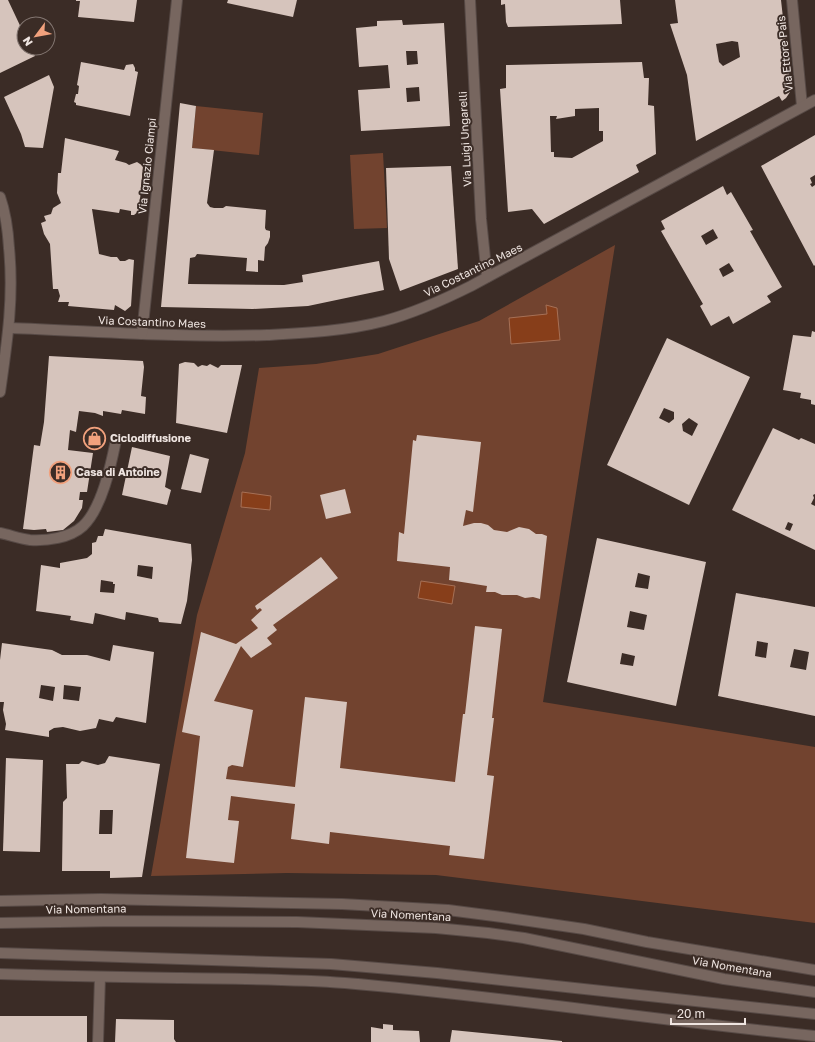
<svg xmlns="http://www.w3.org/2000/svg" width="815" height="1042" viewBox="0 0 815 1042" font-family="'Golos Text',sans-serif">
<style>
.green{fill:#72432f}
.water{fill:#873e1a;stroke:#a67056}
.building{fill:#d6c4bc;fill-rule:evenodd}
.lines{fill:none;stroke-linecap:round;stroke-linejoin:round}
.service-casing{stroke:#574a46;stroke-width:12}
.minor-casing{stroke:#574a46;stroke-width:12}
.tertiary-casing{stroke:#574a46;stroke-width:12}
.secondary-casing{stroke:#574a46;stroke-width:12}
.service{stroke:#77665f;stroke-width:10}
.minor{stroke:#77665f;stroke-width:10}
.tertiary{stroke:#77665f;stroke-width:10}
.secondary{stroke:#77665f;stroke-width:10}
.labels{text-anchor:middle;stroke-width:4;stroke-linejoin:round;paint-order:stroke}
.street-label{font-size:11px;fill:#efe5e1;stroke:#3b2c26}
.poi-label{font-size:11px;font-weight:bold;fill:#efe5e1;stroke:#3b2c26;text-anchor:start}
</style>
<rect width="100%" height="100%" fill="#3b2c26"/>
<g class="green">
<polygon points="196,106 263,113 259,155 192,148"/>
<polygon points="383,153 387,228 354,229 350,155"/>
<polygon points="615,245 543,702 815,747 815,923 436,875 287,873 151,876 197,615 245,453 259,368 316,364 378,354 479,321"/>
</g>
<g class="water">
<polygon points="546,305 557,308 560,340 511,344 509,318 547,314"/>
<polygon points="242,492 271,496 270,510 241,507"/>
<polygon points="421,581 455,586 452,604 418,598"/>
</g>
<g class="building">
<polygon points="0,0 8,0 24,34 24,48 31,48 35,56 0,73"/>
<polygon points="76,0 137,0 134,22 78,17 80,1 76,1"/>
<polygon points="228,0 297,0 293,17 227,3"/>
<polygon points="501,0 620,0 622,24 508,27 506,22 505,4 501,5"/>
<path d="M675,0H781L790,81V92L786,98L782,101L779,96L696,141L687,75L670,24L678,23ZM732,41L738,42L740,57L723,66L719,62L716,44Z"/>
<path d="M402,20L403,25L444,23L450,126L361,131L358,90L390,88L388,65L359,67L356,28L377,26V21ZM406,51H417L418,64L407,65ZM419,87L420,101L407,102L406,88Z"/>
<polygon points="81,62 124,70 126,65 133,64 135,68 135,71 138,72 130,116 76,105 76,103 74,102 76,94 78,94 79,86 77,85"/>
<path d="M642,62L644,78H649L648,105L654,106L656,154L636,165L639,172L544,224L532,209L508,212L500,89L506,88V65ZM599,108V131H603V141L572,158L554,157V152H551L550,116H557L556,119L575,116V109Z"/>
<polygon points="49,75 54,87 43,148 25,147 21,134 4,97"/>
<polygon points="180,103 196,106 192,148 214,150 207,203 210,207 214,208 223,208 226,206 266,210 265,228 266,230 270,231 270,237 268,243 265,247 264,261 258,260 258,272 246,271 247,258 197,254 195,257 190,258 188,284 284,285 303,282 302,275 379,261 384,290 308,306 253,309 161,307"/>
<polygon points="815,135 815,175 810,178 812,183 810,184 812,187 815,185 815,265 814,266 761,166"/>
<polygon points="65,138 119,151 115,160 126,163 129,165 137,162 143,166 139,211 134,215 131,215 131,211 120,209 119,213 92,209 99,254 111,257 117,257 120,261 125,261 129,259 134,260 131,306 125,311 115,305 114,310 68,306 69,302 58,302 60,296 58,289 53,289 50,244 44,234 41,223 46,221 44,216 51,214 53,208 61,203 57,193 58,173 61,173"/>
<polygon points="451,166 458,269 400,291 389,259 386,168"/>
<path d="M723,186L727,195L731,192L753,230L750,231L782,287L767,296L771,302L733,324L729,316L711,326L700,306L703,304L661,231L665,229L661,221ZM713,229L718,238L706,245L701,236ZM729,263L734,271L723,277L719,269Z"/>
<polygon points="812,331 815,332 815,405 811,404 811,400 800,398 801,393 783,390 793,335 811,337"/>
<path d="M667,338L750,377L689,505L607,465ZM664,408L674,412V419L669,423L659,418ZM689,418L698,424L692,436L683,431L682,424Z"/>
<polygon points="49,356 143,361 144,367 141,396 146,397 145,414 122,410 121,414 103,411 103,416 95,413 79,411 76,432 70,430 68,450 93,453 87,492 80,492 79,500 83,500 82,508 74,521 63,530 47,532 46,529 34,530 23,529 34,445 40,446 44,422"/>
<polygon points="185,362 194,363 198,367 202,365 207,366 210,364 218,368 221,365 242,365 227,433 176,423 179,364"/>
<path d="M773,428L799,440L801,438L815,444V494L813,495L814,498L811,504L815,506V550L732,510ZM788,522L793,524L790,531L785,529Z"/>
<polygon points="417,435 481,442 473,512 466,510 463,526 474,523 481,523 488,525 494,530 507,532 519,527 529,529 536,534 542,534 547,536 540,599 533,597 525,598 517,595 502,595 495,592 486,592 487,586 449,580 450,567 397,561 399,532 404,534 413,440 416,441"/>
<polygon points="132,447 170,456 165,487 171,490 167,505 122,495"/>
<polygon points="190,454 209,459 201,493 181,489"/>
<polygon points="345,489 351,513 326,519 320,495"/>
<path d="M105,529L191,544L192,560L187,601L181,624L159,622L158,618L126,612L125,620L95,613L93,624L70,620L71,616L36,611L41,565L60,568V563L87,558L92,554V543L96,542L98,536H103ZM138,565L153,567L152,579L137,576ZM101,580L113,582V584H115L114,593L100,592Z"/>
<path d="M597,538L706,562L676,706L567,682ZM638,573L650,576L648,589L635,587ZM630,611L647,615L644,630L627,627ZM622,653L635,656L633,666L620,664Z"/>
<polygon points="321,557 338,578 273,625 277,630 267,638 272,644 251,658 241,646 214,701 253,710 243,767 232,765 228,767 226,779 295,787 305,697 347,702 340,768 455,782 463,714 465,714 475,626 502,629 492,718 494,718 487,775 494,776 484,859 449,855 450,846 330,832 329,844 291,839 295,804 231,796 228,820 239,821 234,863 186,858 200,736 182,732 201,632 236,644 258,628 251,620 262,610 260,608 257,610 255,606"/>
<path d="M736,593L815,607V716L718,696ZM757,641L768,643L766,658L755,656ZM794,649L809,652L806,670L790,667Z"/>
<path d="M2,643L52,650L62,655H87L110,661L113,645L154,652L146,723L116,717L113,722L99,719L96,728L80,731L63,727L54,728L49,731V737L5,730L6,724L3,710L4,702H0V660ZM41,685L55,687L53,701L39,698ZM64,685L81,687L79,701L63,699Z"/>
<path d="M109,756L160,764L142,877L110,878V871H62L63,802L67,798L66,764H79L82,761L98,765L105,763ZM100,810H113L112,834H99Z"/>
<polygon points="6,758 43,760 40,852 3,851"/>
<rect x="0" y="1016" width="87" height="26"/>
<polygon points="116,1019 174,1020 174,1039 176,1042 115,1042"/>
<polygon points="383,1024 393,1025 393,1030 419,1031 420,1042 371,1042 371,1027 383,1029"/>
<polygon points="452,1030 562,1041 562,1042 450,1042"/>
</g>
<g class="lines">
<defs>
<g id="service">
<path d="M0,533C10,535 20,539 30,540C47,541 70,538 83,526C102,508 111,465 116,440"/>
<polyline points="0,923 118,921 297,922 436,928 488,933 524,938 724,979 815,992"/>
<polyline points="0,953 331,964 437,973 815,1014"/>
</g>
<g id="minor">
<polyline points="470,0 481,219 487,277"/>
<polyline points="792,0 802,106"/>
<path d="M9,328C95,331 181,338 267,335C305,333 346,331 384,321C414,313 443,300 471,286L815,100"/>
<polyline points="142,334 177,0"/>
<polyline points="98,1042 100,977"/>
</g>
<path id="tertiary" d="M0,197C6,214 8,231 9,248C14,298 7,343 0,392"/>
<g id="secondary">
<polyline points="0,901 101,899 342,904 448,910 502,917 584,929 647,942 815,970"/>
<path d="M0,974C60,976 121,977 181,978C236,979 290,979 345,983C502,996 658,1021 815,1036"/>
</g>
</defs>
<use href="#service" class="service-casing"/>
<use href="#minor" class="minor-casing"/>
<use href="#tertiary" class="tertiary-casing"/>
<use href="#secondary" class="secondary-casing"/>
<use href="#service" class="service"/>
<use href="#minor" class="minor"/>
<use href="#tertiary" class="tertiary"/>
<use href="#secondary" class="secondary"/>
</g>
<defs>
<symbol id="shop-ring" viewBox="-11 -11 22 22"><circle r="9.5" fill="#3b2c26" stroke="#f1a17d" stroke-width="1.5"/><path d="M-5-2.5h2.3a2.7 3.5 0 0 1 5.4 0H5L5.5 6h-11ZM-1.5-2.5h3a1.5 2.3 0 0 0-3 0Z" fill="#f1a17d"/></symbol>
<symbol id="building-ring" viewBox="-11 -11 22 22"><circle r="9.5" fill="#3b2c26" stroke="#f1a17d" stroke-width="1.5"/><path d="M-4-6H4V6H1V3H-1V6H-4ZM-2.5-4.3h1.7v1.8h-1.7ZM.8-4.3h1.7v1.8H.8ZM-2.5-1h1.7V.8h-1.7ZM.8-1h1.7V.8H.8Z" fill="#f1a17d"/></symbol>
</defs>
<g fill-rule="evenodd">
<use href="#shop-ring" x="82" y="426" width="25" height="25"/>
<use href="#building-ring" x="48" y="460" width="25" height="25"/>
</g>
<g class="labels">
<g class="street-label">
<text transform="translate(785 54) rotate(-96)" y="4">Via Ettore Pais</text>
<text transform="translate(465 139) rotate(-93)" y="4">Via Luigi Ungarelli</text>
<text transform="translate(147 166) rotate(-84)" y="4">Via Ignazio Ciampi</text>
<text transform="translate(473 270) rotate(-26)" y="4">Via Costantino Maes</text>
<text transform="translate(152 322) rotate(2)" y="4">Via Costantino Maes</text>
<text transform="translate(86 909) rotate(-1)" y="4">Via Nomentana</text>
<text transform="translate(411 915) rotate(3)" y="4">Via Nomentana</text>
<text transform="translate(732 967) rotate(10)" y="4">Via Nomentana</text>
</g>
<g class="poi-label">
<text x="110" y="442">Ciclodiffusione</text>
<text x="76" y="476">Casa di Antoine</text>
</g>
</g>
<g transform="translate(36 36) rotate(238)"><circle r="19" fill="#3b2c26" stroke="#837671"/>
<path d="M0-3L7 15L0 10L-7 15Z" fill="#f1a17d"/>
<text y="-6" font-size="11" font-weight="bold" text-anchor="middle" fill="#efe5e1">N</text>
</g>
<path d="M671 1018v6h74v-6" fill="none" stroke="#efe5e1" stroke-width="2"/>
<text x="677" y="1018" font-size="12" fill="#efe5e1" stroke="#3b2c26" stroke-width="3" paint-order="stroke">20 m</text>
</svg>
